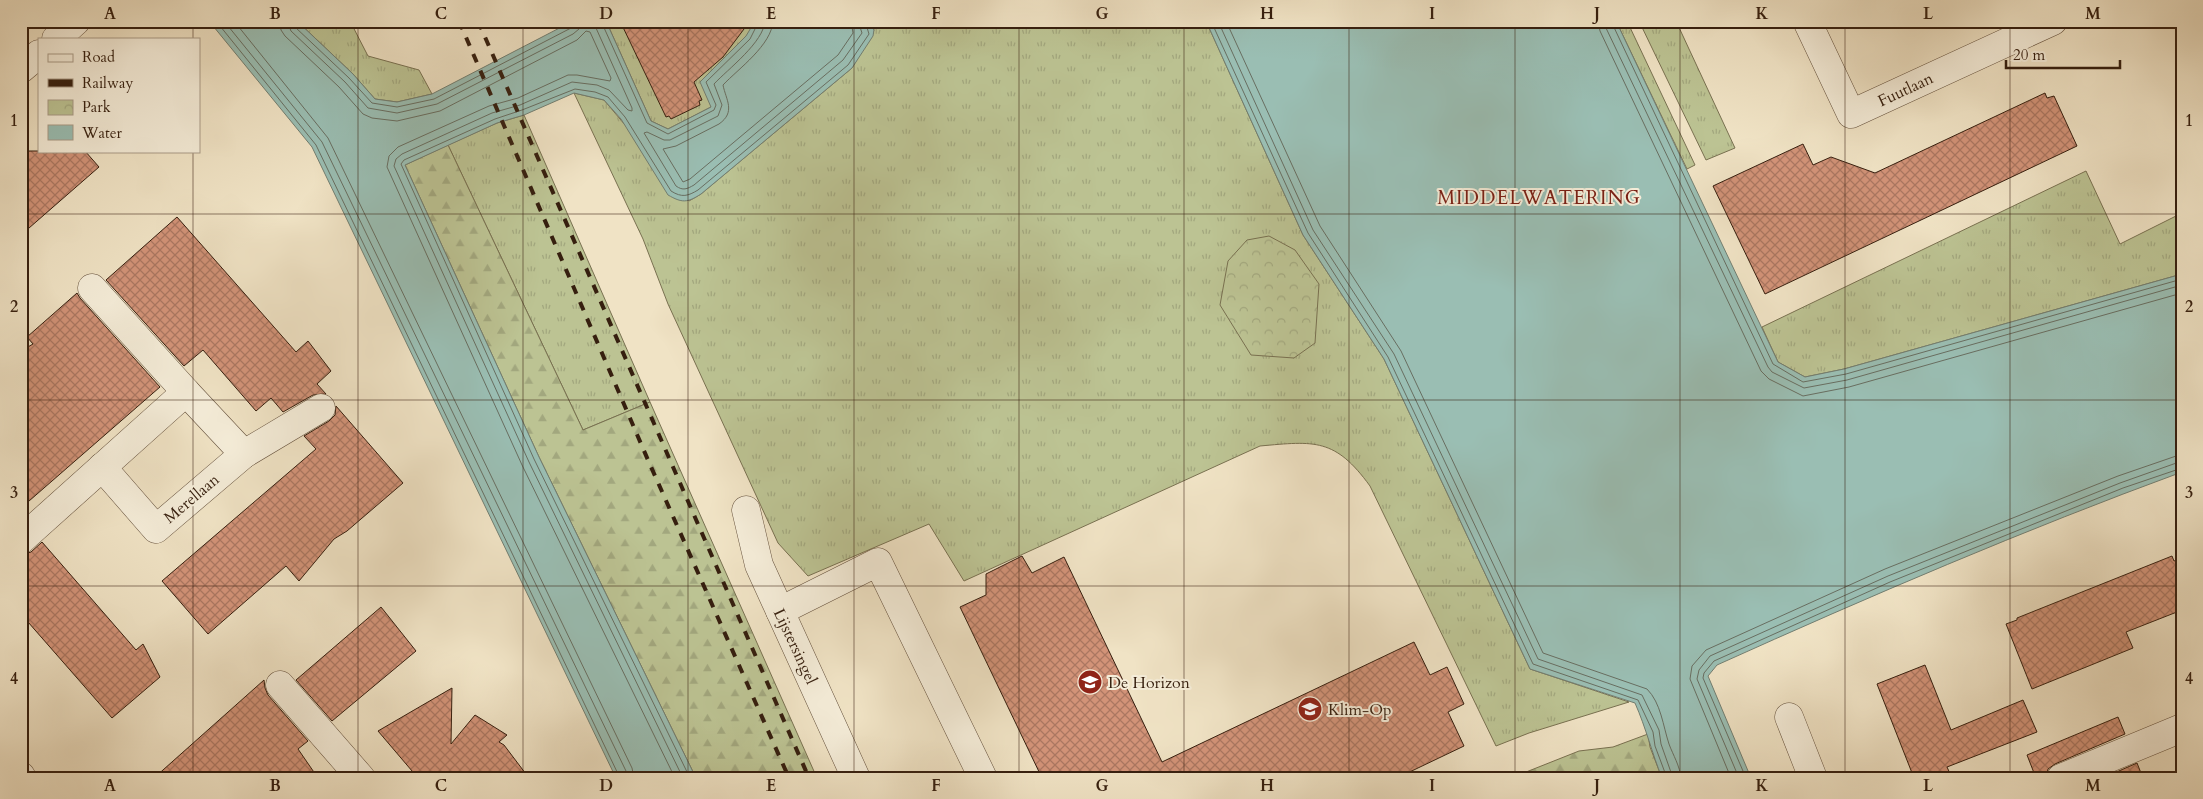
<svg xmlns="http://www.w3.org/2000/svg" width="2203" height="799" viewBox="0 0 2203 799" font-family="Cardo,serif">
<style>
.grass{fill:url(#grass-tufts);stroke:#797151}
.forest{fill:url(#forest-firs);stroke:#797151}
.park{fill:url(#park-crowns);stroke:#797151}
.water{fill:#9abeb3;stroke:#727e71}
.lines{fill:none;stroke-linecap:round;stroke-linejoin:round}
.shore{stroke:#686e61;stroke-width:1}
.building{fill:url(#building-cross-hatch);stroke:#361f0f}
.minor-casing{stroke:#64503c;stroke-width:29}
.minor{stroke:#f5edd9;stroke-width:28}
.rail{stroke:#361f0f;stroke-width:4;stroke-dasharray:9 9;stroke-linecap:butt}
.grid{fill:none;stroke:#361f0f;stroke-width:1;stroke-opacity:0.55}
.labels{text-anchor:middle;stroke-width:4;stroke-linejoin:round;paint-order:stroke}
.street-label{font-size:16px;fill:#361f0f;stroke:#f5edd9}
.poi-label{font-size:16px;fill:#361f0f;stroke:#f5edd9;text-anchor:start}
.quarter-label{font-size:19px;letter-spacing:1px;fill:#7a1f14;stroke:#f5edd9}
.neatline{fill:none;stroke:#361f0f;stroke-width:2}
.grid-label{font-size:16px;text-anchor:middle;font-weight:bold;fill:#361f0f}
</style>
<defs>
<pattern id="grass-tufts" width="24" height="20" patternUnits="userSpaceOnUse" patternTransform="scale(1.25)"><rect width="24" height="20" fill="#bcc393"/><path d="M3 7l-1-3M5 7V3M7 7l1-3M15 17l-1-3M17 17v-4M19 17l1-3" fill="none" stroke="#a2a77e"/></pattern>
<pattern id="forest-firs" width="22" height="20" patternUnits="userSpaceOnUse" patternTransform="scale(1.25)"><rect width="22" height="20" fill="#bcc393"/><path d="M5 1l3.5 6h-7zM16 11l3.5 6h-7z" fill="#a2a77e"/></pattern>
<pattern id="park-crowns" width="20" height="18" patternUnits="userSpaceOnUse" patternTransform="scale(1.25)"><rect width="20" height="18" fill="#bcc393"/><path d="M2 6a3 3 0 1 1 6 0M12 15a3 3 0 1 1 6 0" fill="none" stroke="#a2a77e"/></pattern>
<pattern id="building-cross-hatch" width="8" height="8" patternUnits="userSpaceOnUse" patternTransform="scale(1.25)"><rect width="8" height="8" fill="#d29378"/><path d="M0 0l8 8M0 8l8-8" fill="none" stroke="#ab7761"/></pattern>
</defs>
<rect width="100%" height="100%" fill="#f0e3c5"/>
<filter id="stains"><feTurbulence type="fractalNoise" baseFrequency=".004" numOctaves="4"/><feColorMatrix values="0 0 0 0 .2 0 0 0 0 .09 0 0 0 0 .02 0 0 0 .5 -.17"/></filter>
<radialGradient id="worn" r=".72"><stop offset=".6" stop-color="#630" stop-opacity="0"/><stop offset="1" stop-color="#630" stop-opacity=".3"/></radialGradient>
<g class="grass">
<polygon points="297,21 350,21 368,56 419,70 432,94 397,102 375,99 353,74"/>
<polygon points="606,21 755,21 711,107 668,129 651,121"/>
<path d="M869,21H1206L1303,235L1384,359L1530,669L1629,702L1529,733L1496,746L1370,486C1335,438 1315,441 1260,446L964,581L929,524L808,576L778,543L668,304L643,239L574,93L604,100L689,201L701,194L852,68L874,30Z"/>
<polygon points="1616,21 1627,21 1695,165 1687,169"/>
<polygon points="1639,21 1676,21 1735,148 1706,160"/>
<polygon points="524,115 650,402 583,430 448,145 497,123"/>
<polygon points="2086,171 2120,244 2182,213 2182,274 1844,369 1805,377 1778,362 1762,327"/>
</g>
<g class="forest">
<polygon points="448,145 583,430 650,402 817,778 696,778 539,457 405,165"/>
<polygon points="1648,734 1650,747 1662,778 1511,778 1579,751 1613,747"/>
</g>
<polygon class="park" points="1269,236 1295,250 1319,284 1315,343 1294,358 1251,355 1220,305 1228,261 1247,240"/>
<g class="water">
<path d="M209,21H297L353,74L375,99L397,102L432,94L573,21H606L651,121L668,129L711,107L700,82L746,36L755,21H869L874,30L873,36L852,68L701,194C687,203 682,203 668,195L621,119L604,100L574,93L524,115L497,123L405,165L539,457L696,778H616L312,147Z"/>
<path d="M1206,21H1616L1778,362L1805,377L1844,369L2182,274V472C2024,530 1870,596 1717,665L1708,676L1751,778H1662C1652,753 1646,728 1635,703L1530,669L1384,359L1303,235Z"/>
</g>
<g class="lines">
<g class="shore">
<polyline points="216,21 316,145 620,778"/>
<polyline points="224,21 322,142 626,771 627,778"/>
<polyline points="234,21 328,138 632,768 634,778"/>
<polyline points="280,21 281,30 285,36 339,87 363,114 372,118 397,121 440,111 577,40 586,31 590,32 611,78 610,81 577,75 568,75 518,98 489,106 398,147 389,156 387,167 522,465 675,778"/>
<polyline points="287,21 291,31 345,82 368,108 397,113 437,104 573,34 579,29 580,21"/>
<polyline points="294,21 295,27 349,78 372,103 397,107 434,99 571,28 574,21"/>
<polyline points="595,21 596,28 632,108 632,111 628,110 609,90 597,85 572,82 520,105 492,113 402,154 396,159 394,166 529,462 683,778"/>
<polyline points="601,21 647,123 668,134 714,110 716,105 706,82 750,39 759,21"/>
<path d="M765,21C764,42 728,69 714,84L722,105L718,116L670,140H664L647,132L644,133L676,186C683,191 687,189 694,185L843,60L862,33L858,21"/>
<path d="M773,21C772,45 738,69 723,85C726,100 736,112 719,124L676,146L663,149L683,182L690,179L838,55L853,33L851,21"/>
<polyline points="1211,21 1308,233 1388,357 1533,664 1638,700 1653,732 1655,746 1667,778"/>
<polyline points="1218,21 1313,230 1394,354 1538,659 1642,695 1659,730 1661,744 1673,778"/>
<path d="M1226,21L1320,226L1401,351L1543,653L1647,689C1661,703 1663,726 1669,744C1673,755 1680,766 1681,778"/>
<polyline points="1598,21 1600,31 1761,371 1769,379 1803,396 1849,387 2182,293"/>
<polyline points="1605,21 1606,28 1768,367 1772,372 1804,388 1847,380 2182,285"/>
<polyline points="1611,21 1773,364 1803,382 1846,374 2182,279"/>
<path d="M690,778L534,459L401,164L404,160L495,119L522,110L575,89L595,92L608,97L625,117L671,191C682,198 688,196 698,190L848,65L869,34L865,21"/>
<polyline points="1731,778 1690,679 1692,666 1706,650 1885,569 2118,476 2182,454"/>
<polyline points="1739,778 1697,679 1699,670 1710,656 1888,576 2120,483 2182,461"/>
<polyline points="1746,778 1703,678 1704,673 1714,661 1890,582 2123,488 2182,468"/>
</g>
</g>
<g class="building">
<polygon points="620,21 750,21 723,57 694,82 702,100 699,101 700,105 671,119 669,116 666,117"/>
<polygon points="2045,93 2047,98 2054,96 2077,146 1765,294 1713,186 1803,144 1813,165 1831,157 1875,173"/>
<polygon points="21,151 85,151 99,167 21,235"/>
<polygon points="177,217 296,352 308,341 331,371 317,384 326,394 313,395 283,412 271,398 256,411 203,350 184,366 106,280"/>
<polygon points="77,293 80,298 160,387 21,508 21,351 33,344 27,337"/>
<polygon points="336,406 403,483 347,531 334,539 299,581 286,566 208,634 162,581 316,449 304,436 329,421 335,415"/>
<polygon points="42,542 136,650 143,644 160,677 112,718 21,614 21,555 31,552"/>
<polygon points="1022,556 1032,573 1064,557 1162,762 1414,642 1430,675 1447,667 1464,704 1448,712 1464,746 1397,778 1042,778 960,607 986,595 986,574"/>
<polygon points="2172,556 2174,561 2182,558 2182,610 2126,632 2133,648 2032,689 2006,624 2017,620 2017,618"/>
<polygon points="381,607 416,651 332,721 296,680"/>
<polygon points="1925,665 1951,730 2023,700 2037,732 1947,767 1952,778 1914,778 1877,684"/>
<polygon points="264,680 265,688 268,695 308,741 298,749 318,778 154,778"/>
<polygon points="452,688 451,744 475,715 507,735 499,742 504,745 529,778 418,778 378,731"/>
<polygon points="2118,717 2125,734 2055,764 2048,769 2046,778 2036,778 2027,755"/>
<polygon points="2137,763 2143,778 2103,778"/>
</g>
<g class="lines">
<defs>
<g id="minor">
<polyline points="1807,21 1851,114 2053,21"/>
<polyline points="56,39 76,21"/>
<polyline points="21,69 39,54"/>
<polyline points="244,454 321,408"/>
<polyline points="102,467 156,529 244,454 186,392"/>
<polyline points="746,510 759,565 856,778"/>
<polyline points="21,540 186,392 92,288"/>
<polyline points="780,611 878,562 983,778"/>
<polyline points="280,685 361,778"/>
<polyline points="1789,717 1813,778"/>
<polyline points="21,776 22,778"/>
<polyline points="2061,778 2182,728"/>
</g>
</defs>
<use href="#minor" class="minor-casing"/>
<use href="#minor" class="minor"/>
<g class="rail">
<polyline points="459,21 648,460 789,778"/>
<polyline points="478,21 809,778"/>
</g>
</g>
<path class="grid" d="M193,21V39M358,21V778M523,21V778M688,21V778M854,21V778M1019,21V778M1184,21V778M1349,21V778M1515,21V778M1680,21V778M1845,21V778M2010,21V778M193,151V778M21,214H2182M21,400H2182M21,586H2182"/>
<defs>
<symbol id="school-disc" viewBox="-11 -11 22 22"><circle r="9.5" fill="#8f2418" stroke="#f5edd9"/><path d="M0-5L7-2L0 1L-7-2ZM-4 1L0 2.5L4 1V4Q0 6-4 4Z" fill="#fff"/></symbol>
</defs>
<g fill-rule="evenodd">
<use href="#school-disc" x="1076" y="668" width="28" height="28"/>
<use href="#school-disc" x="1296" y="695" width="28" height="28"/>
</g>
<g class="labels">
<g class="street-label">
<text transform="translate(1905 89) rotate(-25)" y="6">Fuutlaan</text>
<text transform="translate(191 498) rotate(-40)" y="6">Merellaan</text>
<text transform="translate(796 646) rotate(65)" y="6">Lijstersingel</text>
</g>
<g class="poi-label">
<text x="1108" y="688">De Horizon</text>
<text x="1328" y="715">Klim-Op</text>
</g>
<g class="quarter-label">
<text x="1539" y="204">MIDDELWATERING</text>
</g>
</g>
<rect width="2203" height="799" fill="none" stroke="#f0e3c5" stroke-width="55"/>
<rect x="38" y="38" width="162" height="115" fill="#f5edd9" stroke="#a99b88"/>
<rect x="48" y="54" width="25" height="8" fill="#f5edd9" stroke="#a99b88"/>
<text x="82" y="62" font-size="15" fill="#361f0f">Road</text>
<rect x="48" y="79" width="25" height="8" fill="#361f0f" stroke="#a99b88"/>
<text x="82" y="88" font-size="15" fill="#361f0f">Railway</text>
<rect x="48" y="100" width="25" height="15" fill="url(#park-crowns)" stroke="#a99b88"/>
<text x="82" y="112" font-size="15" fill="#361f0f">Park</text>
<rect x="48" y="125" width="25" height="15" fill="#9abeb3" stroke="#a99b88"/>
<text x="82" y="138" font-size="15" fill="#361f0f">Water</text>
<path d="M2006 60v8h114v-8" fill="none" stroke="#361f0f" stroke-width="2.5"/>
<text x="2013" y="60" font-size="15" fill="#361f0f" stroke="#f5edd9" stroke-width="4" paint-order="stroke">20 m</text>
<rect x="28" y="28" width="2148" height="744" class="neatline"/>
<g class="grid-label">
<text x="110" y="19">A</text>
<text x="275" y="19">B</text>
<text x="441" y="19">C</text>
<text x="606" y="19">D</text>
<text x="771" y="19">E</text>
<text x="936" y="19">F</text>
<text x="1102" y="19">G</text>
<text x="1267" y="19">H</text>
<text x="1432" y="19">I</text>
<text x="1597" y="19">J</text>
<text x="1762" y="19">K</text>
<text x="1928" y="19">L</text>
<text x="2093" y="19">M</text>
<text x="14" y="126">1</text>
<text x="2189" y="126">1</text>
<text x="14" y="312">2</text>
<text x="2189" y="312">2</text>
<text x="14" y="498">3</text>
<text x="2189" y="498">3</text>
<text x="14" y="684">4</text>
<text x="2189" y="684">4</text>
<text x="110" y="791">A</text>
<text x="275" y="791">B</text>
<text x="441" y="791">C</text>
<text x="606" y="791">D</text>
<text x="771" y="791">E</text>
<text x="936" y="791">F</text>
<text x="1102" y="791">G</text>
<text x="1267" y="791">H</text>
<text x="1432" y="791">I</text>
<text x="1597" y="791">J</text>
<text x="1762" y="791">K</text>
<text x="1928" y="791">L</text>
<text x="2093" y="791">M</text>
</g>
<rect width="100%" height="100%" filter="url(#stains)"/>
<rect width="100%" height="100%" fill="url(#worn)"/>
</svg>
